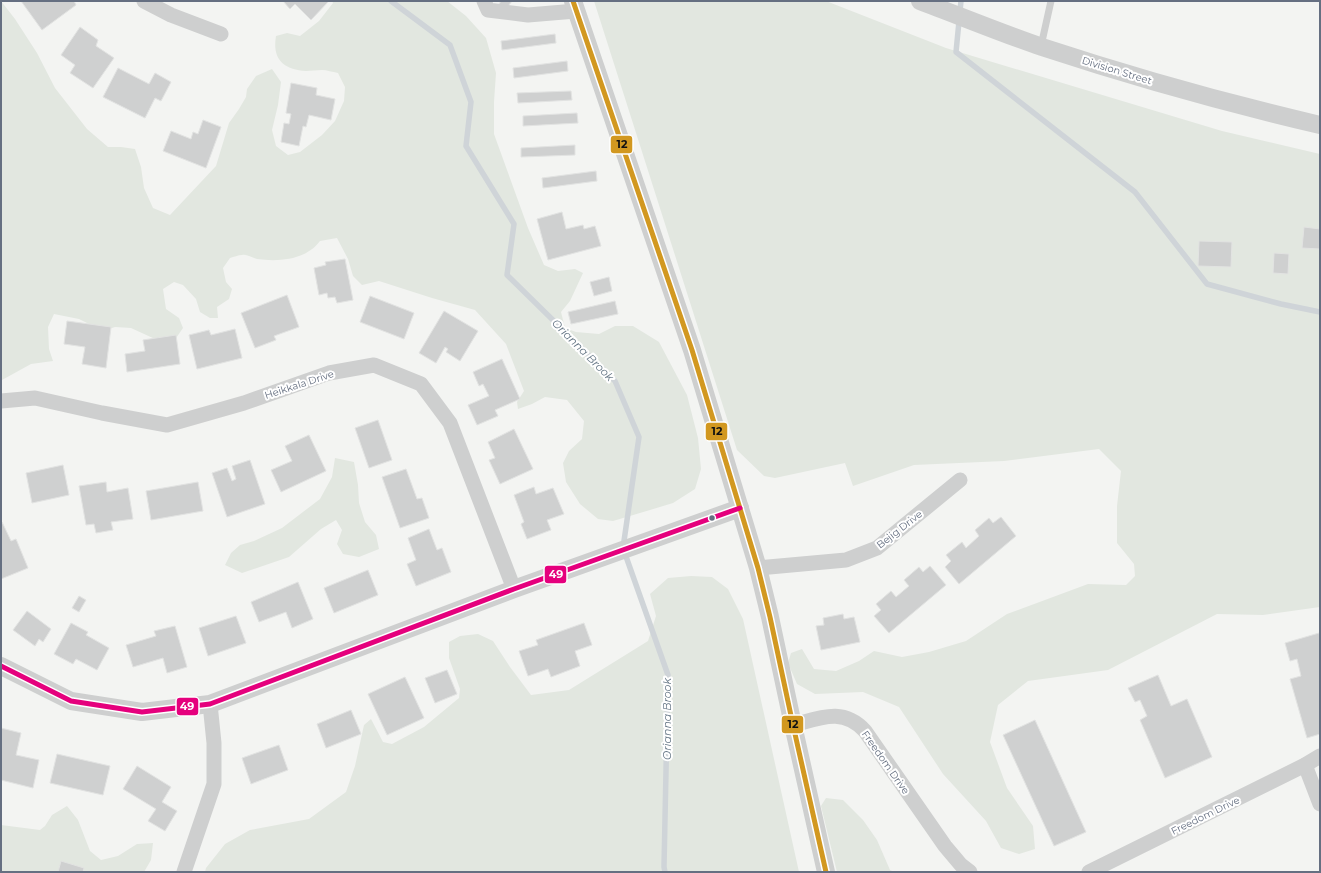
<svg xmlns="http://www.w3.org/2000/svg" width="1321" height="873" viewBox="0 0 1321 873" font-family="Montserrat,sans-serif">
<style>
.green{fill:#e2e7e0}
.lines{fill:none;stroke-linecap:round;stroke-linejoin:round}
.stream{stroke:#cfd4d8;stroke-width:5.5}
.building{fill:#cfd0d0;stroke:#e2e3e2}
.service{stroke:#cecfcf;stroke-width:7}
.minor{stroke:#cecfcf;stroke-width:15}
.tertiary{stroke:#cecfcf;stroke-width:18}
.bus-1-casing{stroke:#fff;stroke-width:8}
.bus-2-casing{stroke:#fff;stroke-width:8}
.bus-1{stroke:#d29820;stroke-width:5}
.bus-2{stroke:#e5007d;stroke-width:5}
.bus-dot{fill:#656f81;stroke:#fff;stroke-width:1.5}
.labels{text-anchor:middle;stroke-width:4;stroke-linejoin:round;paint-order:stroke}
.street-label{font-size:10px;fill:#656f81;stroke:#fff}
.water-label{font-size:11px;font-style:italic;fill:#657685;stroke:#fff}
.line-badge{stroke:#fff;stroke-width:1.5}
.badge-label{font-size:11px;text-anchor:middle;font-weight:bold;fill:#fff}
.pale-badge-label{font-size:11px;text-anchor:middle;font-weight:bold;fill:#111}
</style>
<rect width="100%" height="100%" fill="#f3f4f2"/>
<g class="green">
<path d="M1,1L15,19L37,53L55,88L87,129L108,147H121L135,149L141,167L144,188L153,208L170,215L216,166L229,123L239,109L246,97L247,89L256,76L272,69L281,82L278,105L272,130L276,146L288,155L300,152L322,135L335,121L344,101L345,87L338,73C332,72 327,70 322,70C317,70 311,71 306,71C283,69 272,59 276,36L287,33L300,36L319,21L333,3L332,1H447L466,16L486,38L496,73L494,102V134L528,228L544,265L558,271L575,269L583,273L570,301L561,312L565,328L576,332L599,334L615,326H633L659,342L687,395L698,438L701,469L695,489L673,503L650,510L613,521L598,519L580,504L566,482L563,463L569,451L582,439L584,421L567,400L545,397L532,404L518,409L517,402L524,391L506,344L475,310L432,298L379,281L362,285L353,276L348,259L337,238L320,241C306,260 279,262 257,259C252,258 247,254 242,255C238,255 234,257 230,258L223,268L226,282L232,289L229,299L217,307L218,318H210L200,312L196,299L183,285L174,282L163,289L166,309L179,318L183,328L174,341L155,339L131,328L115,327L103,331L79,319L54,314L48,327L49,349L53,361L31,364L2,380L1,387Z"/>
<polygon points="594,1 826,1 946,48 1222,131 1320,154 1320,607 1263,615 1217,614 1108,670 1028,681 998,705 990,742 1007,788 1033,826 1035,849 1019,854 1001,848 986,821 943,774 899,707 863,692 815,694 797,684 788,663 791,653 802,649 814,669 836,671 859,661 874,651 902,657 929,652 966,641 1007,614 1088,584 1126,585 1135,576 1134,564 1117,543 1117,506 1121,471 1099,449 1004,461 914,465 853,486 845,463 775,478 764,476 737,450"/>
<polygon points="335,458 354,462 358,485 359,503 365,522 376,535 379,549 359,557 343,554 337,544 342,530 336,520 321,529 289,557 242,573 225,565 231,553 240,545 254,541 282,528 320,499 332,477"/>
<polygon points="691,576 712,577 728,589 743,619 799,872 205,872 206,868 225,844 250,830 309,819 346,792 355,766 364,725 371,719 383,742 392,744 424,727 459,698 460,689 449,658 449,642 460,636 478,634 493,641 510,667 531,695 569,690 648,641 656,616 650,594 668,578"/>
<polygon points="826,798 843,800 863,820 877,840 890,870 894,872 837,872 821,806"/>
<polygon points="67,806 78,820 90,851 101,860 118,856 137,844 153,843 151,860 144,872 1,872 1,825 40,830 45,826 52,815"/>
</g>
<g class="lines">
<g class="stream">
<polyline points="391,1 450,45 471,102 466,146 514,224 507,275 615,381 639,437 623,548 668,675 664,867 665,872"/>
<polyline points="961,1 956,52 1135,192 1207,284 1281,304 1320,312"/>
</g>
</g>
<g class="building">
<polygon points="21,1 74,1 76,5 42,30"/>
<polygon points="283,1 327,1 328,2 311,20 295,4 290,9"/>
<polygon points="501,1 512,1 506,9 499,4"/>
<polygon points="80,27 98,40 96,46 114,58 93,88 70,73 75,65 61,55"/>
<polygon points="555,34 556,43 502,50 501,41"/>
<polygon points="567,61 568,71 514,78 513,68"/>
<polygon points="118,68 149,84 155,73 171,82 161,101 155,98 145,118 103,97"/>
<polygon points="291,83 317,88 316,95 335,99 331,120 309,115 306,127 303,126 299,146 281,142 284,123 289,124 291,114 286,113"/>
<polygon points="571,91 572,100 518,103 517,93"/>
<polygon points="577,113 578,123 523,126 523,116"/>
<polygon points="203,120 221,127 206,168 163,151 171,131 191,139 193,132 198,134"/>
<polygon points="575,145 575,155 521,157 521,148"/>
<polygon points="596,171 597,181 543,188 542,178"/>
<polygon points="562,212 566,229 583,225 584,229 595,226 601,246 548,260 537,219"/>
<polygon points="1304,227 1320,229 1320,249 1302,248"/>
<polygon points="1199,241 1232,242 1231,267 1198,266"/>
<polygon points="1274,253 1289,254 1288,274 1273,273"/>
<polygon points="345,259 353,300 337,303 335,297 328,298 327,293 319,295 314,268 326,265 325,262"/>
<polygon points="609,277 612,291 594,296 590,282"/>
<polygon points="287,295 299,327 274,336 276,340 255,348 241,313"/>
<polygon points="370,296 414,313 404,339 360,322"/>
<polygon points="615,301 618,314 571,324 568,312"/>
<polygon points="444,311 478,331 460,361 446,352 448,349 445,347 436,363 419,353"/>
<polygon points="67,321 111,327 106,368 82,364 85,347 64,344"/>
<polygon points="235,329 242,358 197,369 189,335 209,330 211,335"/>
<polygon points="176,335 180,364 127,372 125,354 145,351 143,340"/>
<polygon points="502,359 520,399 495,410 498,416 477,425 468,405 489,396 483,384 479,386 473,372"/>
<polygon points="378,420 392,460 369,468 355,428"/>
<polygon points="514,429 533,469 500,484 489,460 495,458 488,442"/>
<polygon points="309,435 326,471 281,492 271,470 292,461 285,446"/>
<polygon points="250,460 265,504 227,517 212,473 227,468 232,481 236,479 232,466"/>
<polygon points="63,465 69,495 32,503 26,473"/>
<polygon points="406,469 417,499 422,498 429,518 400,528 382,477"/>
<polygon points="106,482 107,492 128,488 133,519 111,522 113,530 96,533 94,524 86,525 79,486"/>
<polygon points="198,482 203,511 151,520 146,491"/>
<polygon points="534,487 536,494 553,488 564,514 547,520 551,530 527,539 521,524 524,522 514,495"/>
<polygon points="1001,517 1016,536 959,584 945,567 951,561 946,555 962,542 966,548 979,536 975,530 989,518 993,523"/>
<polygon points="1,522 2,522 11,541 16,539 28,568 1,579"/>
<polygon points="429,529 437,550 442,548 451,572 416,586 407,564 416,560 408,538"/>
<polygon points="930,566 946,585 889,633 874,616 881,610 876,604 891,591 896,597 909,586 904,580 919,567 923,572"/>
<polygon points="368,570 378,595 334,613 324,588"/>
<polygon points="298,582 313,619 292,628 286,612 259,622 251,602"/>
<polygon points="79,596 86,600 79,612 72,608"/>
<polygon points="27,611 51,629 43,642 39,639 35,646 13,630"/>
<polygon points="843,614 844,619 854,617 860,642 821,650 816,626 824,625 823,618"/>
<polygon points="236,616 246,643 208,656 199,628"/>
<polygon points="71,623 88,632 86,635 109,648 97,670 76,659 73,664 54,654"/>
<polygon points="584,623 592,645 575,651 580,666 551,677 548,669 528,676 519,651 538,645 536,640"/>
<polygon points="175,626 187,667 167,673 163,658 133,667 126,645 156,636 154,631"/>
<polygon points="1319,633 1320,638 1320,734 1307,738 1290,679 1301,676 1297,659 1290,661 1285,643"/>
<polygon points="447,670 457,694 435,703 425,678"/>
<polygon points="1158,675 1171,706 1187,699 1212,757 1165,778 1140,720 1147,716 1140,700 1135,702 1128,688"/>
<polygon points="405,677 424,718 387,735 368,694"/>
<polygon points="351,710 361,734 326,748 317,724"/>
<polygon points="1035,720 1086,832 1054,846 1003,735"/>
<polygon points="1,728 21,733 16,755 39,760 33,788 1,780"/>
<polygon points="279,745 288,770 251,784 242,758"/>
<polygon points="57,754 110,766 103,795 50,783"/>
<polygon points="137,766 171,787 162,802 177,811 165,831 148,821 156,809 123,789"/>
<polygon points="61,861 84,868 83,872 58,872"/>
</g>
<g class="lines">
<polyline class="service" points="1041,46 1051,1"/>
<g class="minor">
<polyline points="144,1 171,15 221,34"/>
<polyline points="484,1 488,10 528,15 576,11"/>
<polyline points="1,401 35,398 102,413 167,425 244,403 329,373 374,365 421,384 450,423 514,589"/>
<polyline points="758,568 846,560 877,548 960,480"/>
<path d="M793,725C820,718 843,707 865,731L945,846L961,865L970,872"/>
<polyline points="1305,765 1320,804"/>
<polyline points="184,872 214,784 214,743 210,704"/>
<polyline points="1089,872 1305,765 1320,756"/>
</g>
<g class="tertiary">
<polyline points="573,1 692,350 758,568 770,617 793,725 826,872"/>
<path d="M920,1C960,16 1001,33 1042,47C1133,77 1226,103 1320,125"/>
<polyline points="1,666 71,701 142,712 210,704 514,589 740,508"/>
</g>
<defs>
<polyline id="bus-1" points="573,1 692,350 758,568 770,617 793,725 826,872"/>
<polyline id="bus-2" points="1,666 71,701 142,712 210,704 514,589 740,508"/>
</defs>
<use href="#bus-1" class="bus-1-casing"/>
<use href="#bus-2" class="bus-2-casing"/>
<use href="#bus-1" class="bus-1"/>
<use href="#bus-2" class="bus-2"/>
</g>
<circle class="bus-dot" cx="712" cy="518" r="3.5"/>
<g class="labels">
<g class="street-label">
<text transform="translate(1117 70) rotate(17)" y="4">Division Street</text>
<text transform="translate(299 384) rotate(-18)" y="4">Heikkala Drive</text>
<text transform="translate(899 529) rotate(-38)" y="4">Bejig Drive</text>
<text transform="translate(886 762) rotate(55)" y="4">Freedom Drive</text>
<text transform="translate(1205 815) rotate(-26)" y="4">Freedom Drive</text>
</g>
<g class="water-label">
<text transform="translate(583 350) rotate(45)" y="4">Orianna Brook</text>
<text transform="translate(667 719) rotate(-90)" y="4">Orianna Brook</text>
</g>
</g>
<g class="line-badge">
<rect x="610" y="135" width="23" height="19" rx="4" fill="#d29820"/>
<rect x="705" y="422" width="23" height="19" rx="4" fill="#d29820"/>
<rect x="544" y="565" width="23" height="19" rx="4" fill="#e5007d"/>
<rect x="176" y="697" width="23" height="19" rx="4" fill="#e5007d"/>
<rect x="781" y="715" width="23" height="19" rx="4" fill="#d29820"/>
</g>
<g class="badge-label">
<text x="556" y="578">49</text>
<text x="187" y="710">49</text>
</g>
<g class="pale-badge-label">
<text x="622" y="148">12</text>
<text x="717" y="435">12</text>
<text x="793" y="728">12</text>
</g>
<rect width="1321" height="873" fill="none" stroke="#656f81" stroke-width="4"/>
</svg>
